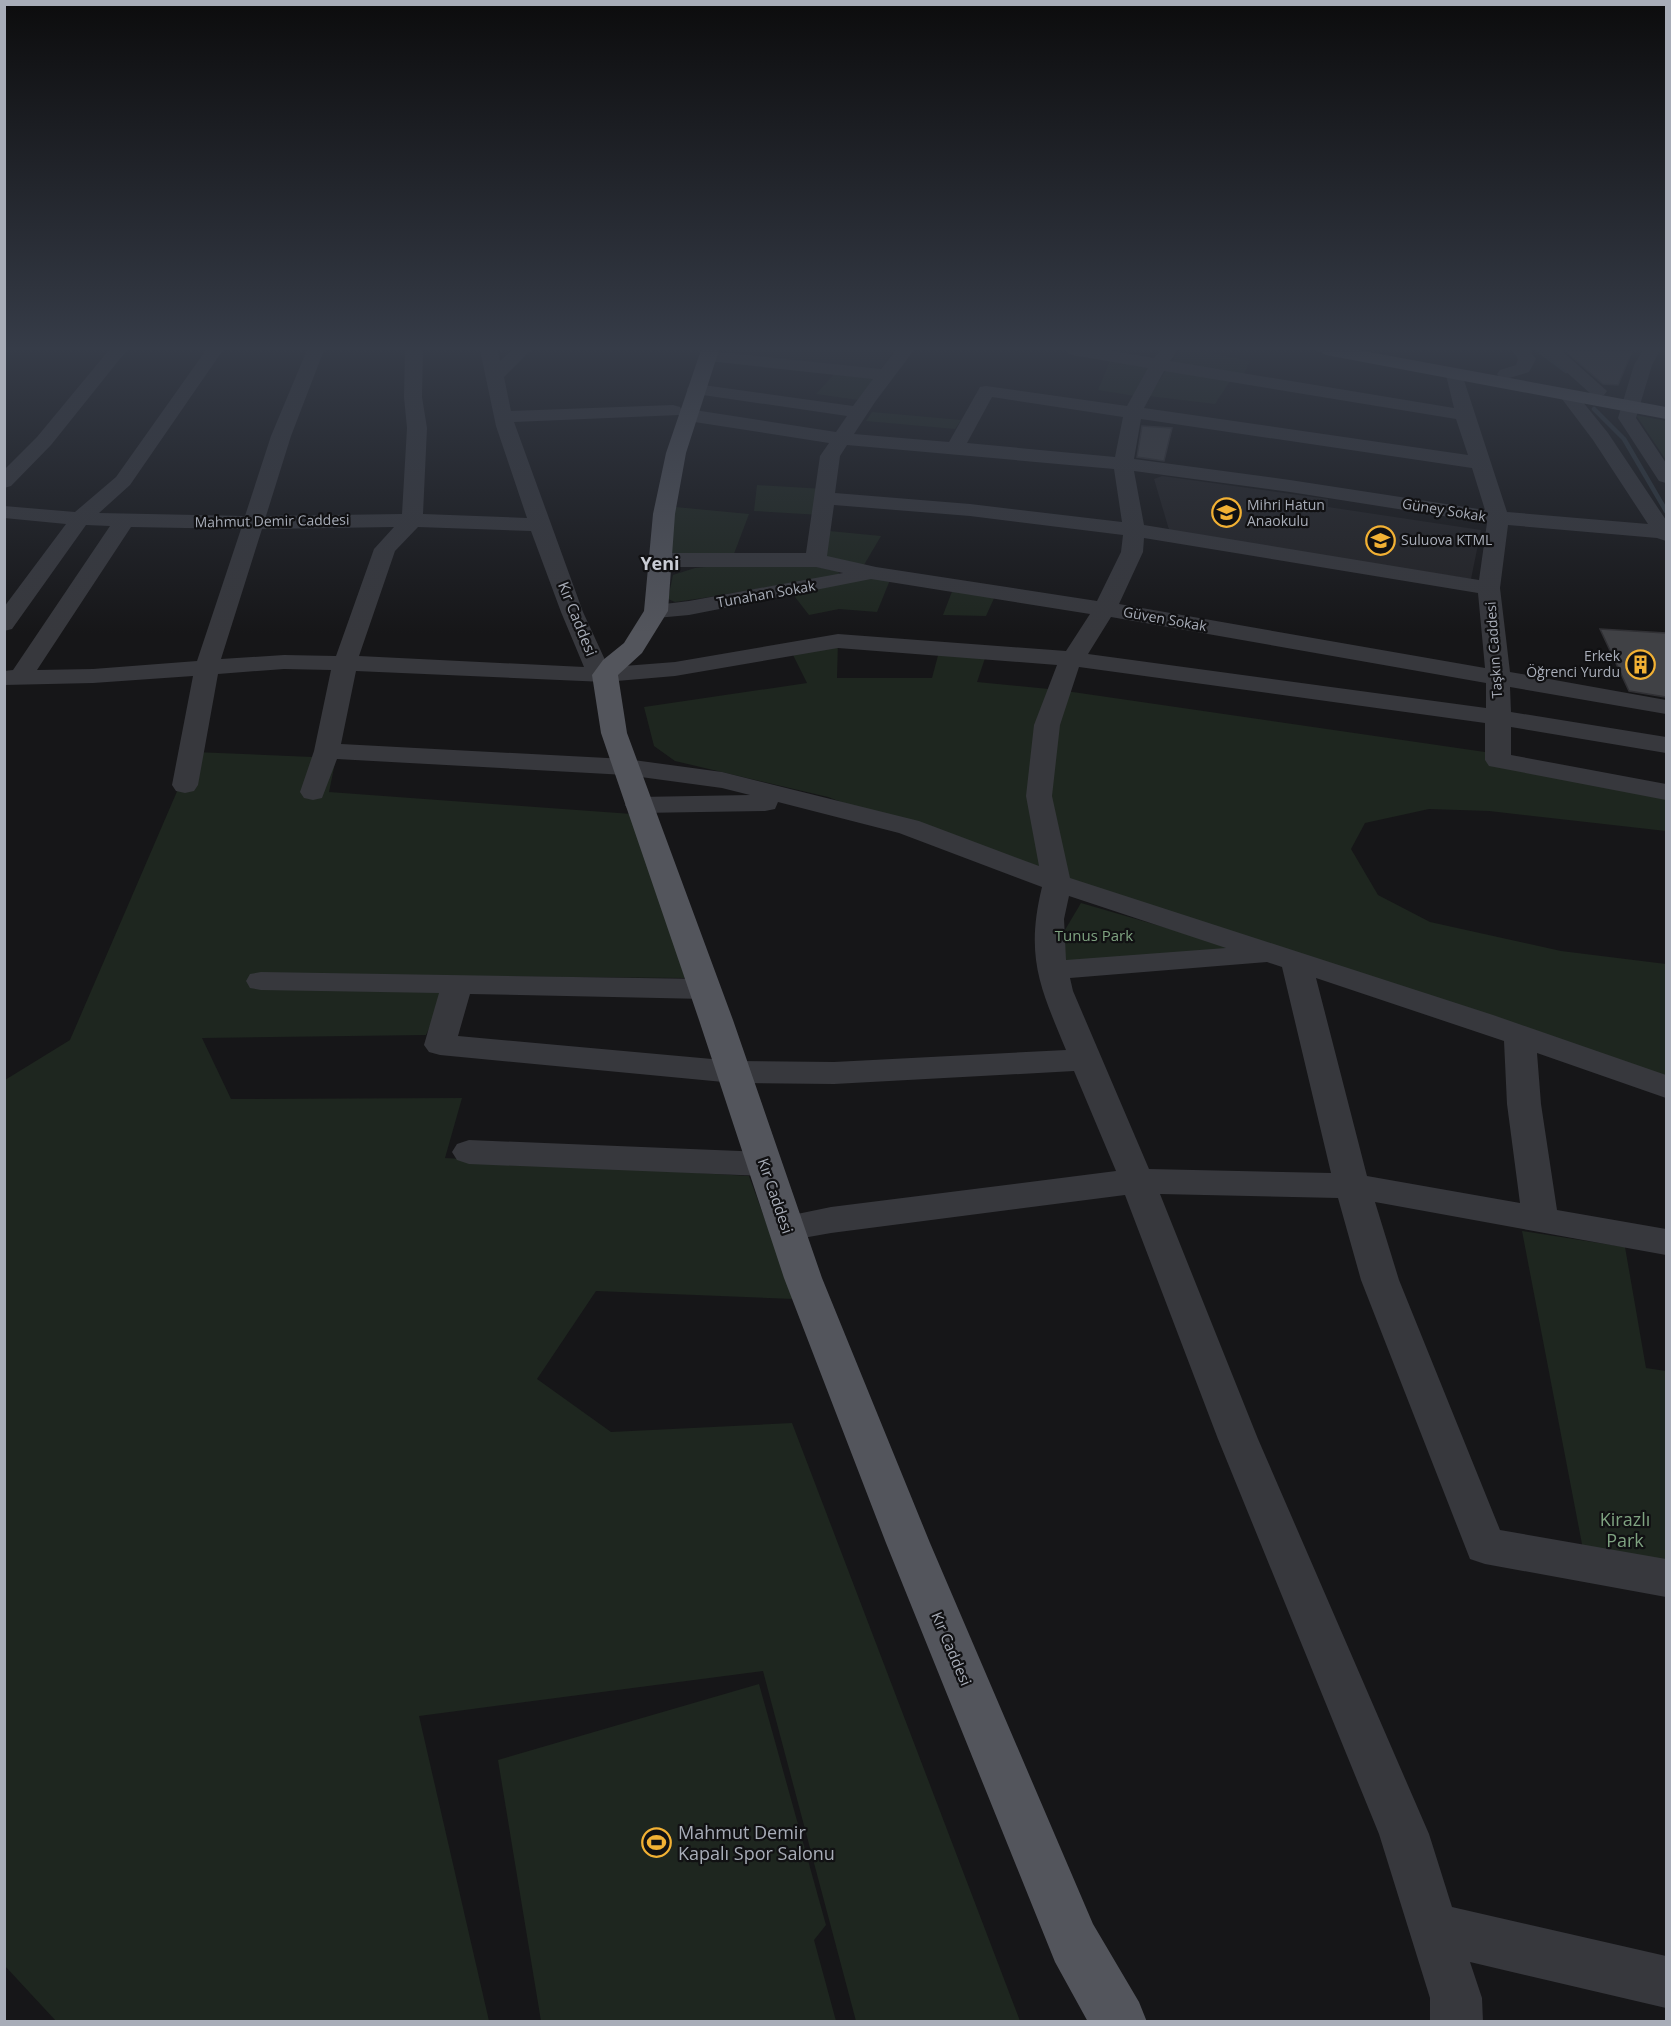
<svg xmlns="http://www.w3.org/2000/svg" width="1671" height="2026" viewBox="0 0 1671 2026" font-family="'Open Sans',sans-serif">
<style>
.built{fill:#222225}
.green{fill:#1e261f}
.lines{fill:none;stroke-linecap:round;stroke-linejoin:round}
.stream{stroke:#2c353c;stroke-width:4.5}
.building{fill:#404145;stroke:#303034;stroke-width:1.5}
.minor{fill:#37383d;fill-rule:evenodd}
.major{fill:#53555c;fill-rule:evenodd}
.labels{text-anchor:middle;stroke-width:4.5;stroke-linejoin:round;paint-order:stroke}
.far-poi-label{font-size:14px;fill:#a8adb8;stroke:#111113;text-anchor:start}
.far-street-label{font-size:14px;fill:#a8adb8;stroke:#111113}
.street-label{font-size:15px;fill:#a8adb8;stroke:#111113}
.park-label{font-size:15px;fill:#7fa381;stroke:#111113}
.far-district-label{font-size:18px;font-weight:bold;fill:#c9ccd4;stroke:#111113}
.near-park-label{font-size:18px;fill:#7fa381;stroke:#111113}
.near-poi-label{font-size:18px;fill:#a8adb8;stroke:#111113;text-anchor:start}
</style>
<rect width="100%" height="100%" fill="#161618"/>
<g class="built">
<polygon points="726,350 895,350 878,372 725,356"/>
<polygon points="1162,476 1328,499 1328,507 1481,530 1471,579 1170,533 1154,479"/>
</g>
<g class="green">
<polygon points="1179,350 1193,350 1250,361 1243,376 1172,363"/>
<polygon points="1111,358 1152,365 1135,396 1098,390"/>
<polygon points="1168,367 1232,378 1215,404 1149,396"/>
<polygon points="838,370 886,375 866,401 816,394"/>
<polygon points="872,412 961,420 955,429 866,421"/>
<polygon points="1636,415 1666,421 1666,460"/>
<polygon points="757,485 824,489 821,515 754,511"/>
<polygon points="665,506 749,514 732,559 661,560"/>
<polygon points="819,530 881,536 861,570 816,560"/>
<polygon points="747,563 796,563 838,571 840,575 703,598 675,602 668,599 673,575 695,568"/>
<polygon points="876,576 890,580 877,612 839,609 809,615 792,593"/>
<polygon points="953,589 995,596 986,616 943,615"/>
<polygon points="838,641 837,678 932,678 940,648 987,652 977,682 1059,690 1485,752 1498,760 1666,791 1666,831 1489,811 1429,809 1365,823 1351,849 1378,895 1430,922 1561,951 1666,964 1666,1082 1057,883 828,797 675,761 654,746 644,707 807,683 790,649"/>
<polygon points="194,752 336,758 329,792 632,814 685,978 452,976 426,1035 202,1038 231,1099 462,1098 445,1158 749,1176 794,1299 596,1291 537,1379 611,1432 792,1423 1020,2021 856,2021 763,1671 419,1716 489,2021 56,2021 5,1966 5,1080 70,1040"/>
<polygon points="1081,903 1253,953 1059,968 1059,940"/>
<polygon points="1522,1231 1625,1247 1646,1368 1666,1371 1666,1578 1586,1565"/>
<polygon points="759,1684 826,1925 814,1940 836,2021 541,2021 498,1760"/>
</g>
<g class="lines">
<g class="stream">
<polyline points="1538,350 1566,371"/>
<polyline points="1594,409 1624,439 1666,511"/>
</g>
</g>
<g class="building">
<polygon points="1565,351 1612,351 1632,352 1618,385 1603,384"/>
<polygon points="1142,426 1172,428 1164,461 1137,457"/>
<polygon points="1600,629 1666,633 1666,697 1629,691"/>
</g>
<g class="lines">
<g class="minor">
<polygon points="109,350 127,350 51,445 11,486 4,488 4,470 37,437"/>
<path d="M206,350H223L130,485L99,513L245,516L271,436L307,350H324L291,436L266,516L402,514L407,428L404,397L405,350H423L422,397L427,428L423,514L527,518L496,426L480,350H498L500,361L512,350H531L504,377L511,411L673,405L680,407L682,411L688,409L836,432L847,416L696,394L690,393L687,389L690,385L696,384L853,406L873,379L708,361L702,360L699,356L702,352L708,351L881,369L896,350H914L875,402L854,434L949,442L980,387L986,386L1127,406L1148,368L1072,355L1064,350H1107L1154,358L1161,350H1178L1170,361L1454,408L1446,375L1449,371H1461L1507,512L1648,524L1593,440L1559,395L1562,391H1574L1608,433L1666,520V541L1657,538L1508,525L1500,588L1510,672L1666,700V714L1510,687L1511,712L1666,737V753L1511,727V755L1666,784V800L1489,766L1485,760V723L1079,667L1060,725L1052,796L1070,878L1493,1015L1666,1075V1098L1537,1053L1541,1104L1557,1210L1666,1229V1255L1375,1202L1399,1280L1500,1530L1666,1559V1597L1485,1564L1470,1559L1361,1280L1338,1198L1160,1194L1258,1439L1429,1834L1452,1907L1666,1956V2008L1470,1962L1482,1998L1483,2022H1430V1998L1379,1834L1218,1439L1125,1195L831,1233L786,1241L773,1237L768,1228L773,1219L831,1207L1116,1171L1074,1071L834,1084L734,1083L440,1055L429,1052L424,1045L439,993L261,990L250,988L246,981L250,974L261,972L705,979L716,982L720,989L716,996L705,999L470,994L458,1036L734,1061L834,1062L1066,1050C1040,987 1025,957 1042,887L899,833L778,802L775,809L765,811L639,813L629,811L625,805L629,799L639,797L750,795L722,788L626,775L337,759L322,798L313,800L304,798L300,792L314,751L331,670L284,669L218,674L198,785L194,791L185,793L176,791L172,785L193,676L93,683L4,685V671L13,670L110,526L86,525L12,629L4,631V607L66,524L4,518V506L75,512L116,477ZM1164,371L1456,419L1468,455L1144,408ZM992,397L1123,417L1115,457L967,443ZM679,415L681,419L688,421L829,443L820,456L806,553H661L653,555L650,560L653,565L661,567H816L843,573L689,601L648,606L645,611L648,616L656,618L689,615L871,579L1090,614L1066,651L838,634L675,662L611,667L606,662L583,612L514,422ZM1141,419L1472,468L1485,510L1290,480L1134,459ZM847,445L1114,469L1122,522L970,504L835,493L840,456ZM1134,471L1290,492L1487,523L1479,580L1144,525ZM834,505L970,516L1123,535L1121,552L1097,601L876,567L827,556ZM131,527L241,529L197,661L93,669L37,670ZM394,527L374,549L336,656L284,655L221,659L262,529ZM418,527L531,531L561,612L584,667L359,656L395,551ZM1144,538L1478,593L1485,668L1119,604L1143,552ZM1111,617L1486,683V708L1088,654ZM838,648L1057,665L1034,725L1026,796L1039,866L919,821L722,772L626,759L341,744L356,671L605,682L675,676ZM1069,896L1226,948L1066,960L1064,919ZM1267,962L1282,967L1331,1173L1149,1169L1073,991L1070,978ZM1316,978L1504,1041L1507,1104L1520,1203L1367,1176Z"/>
<polygon points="1512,350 1529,350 1536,359 1529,372 1506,379 1500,378 1497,374 1500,370 1516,365 1518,359"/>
<polygon points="1542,350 1561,350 1607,391 1604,395 1592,395"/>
<polygon points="1643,350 1660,350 1652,365 1636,418 1666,463 1666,483 1659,481 1618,418 1634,365"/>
<polygon points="469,1140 765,1152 777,1155 782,1164 777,1173 765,1176 469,1164 457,1160 452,1152 457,1144"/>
</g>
<g class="major">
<polygon points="701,350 719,350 686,453 675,514 668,611 642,653 618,675 627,733 733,1020 822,1278 930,1543 1093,1924 1139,2002 1147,2022 1088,2022 1055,1962 886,1543 784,1278 699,1020 601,733 592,675 603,660 624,643 644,611 653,514 666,453"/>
<polygon points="1317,350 1358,350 1666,407 1666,419 1326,355"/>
</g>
</g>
<linearGradient id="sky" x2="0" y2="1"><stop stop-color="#0c0c0d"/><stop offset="0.55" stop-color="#363c48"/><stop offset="1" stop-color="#363c48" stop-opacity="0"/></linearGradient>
<rect width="1671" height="634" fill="url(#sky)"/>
<defs>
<symbol id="school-ring" viewBox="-11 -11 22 22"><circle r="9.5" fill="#111113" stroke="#f2b134" stroke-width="1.5"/><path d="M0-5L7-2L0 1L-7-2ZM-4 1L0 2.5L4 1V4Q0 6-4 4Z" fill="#f2b134"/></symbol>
<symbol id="building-ring" viewBox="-11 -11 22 22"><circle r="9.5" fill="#111113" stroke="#f2b134" stroke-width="1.5"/><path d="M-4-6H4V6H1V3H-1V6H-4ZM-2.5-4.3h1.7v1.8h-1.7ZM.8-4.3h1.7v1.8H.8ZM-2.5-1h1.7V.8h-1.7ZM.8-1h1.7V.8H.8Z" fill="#f2b134"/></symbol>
<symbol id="stadium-ring" viewBox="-11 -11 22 22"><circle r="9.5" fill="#111113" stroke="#f2b134" stroke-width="1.5"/><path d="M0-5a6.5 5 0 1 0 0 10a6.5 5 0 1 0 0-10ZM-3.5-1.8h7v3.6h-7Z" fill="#f2b134"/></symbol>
</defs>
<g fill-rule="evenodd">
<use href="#school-ring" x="1210" y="496" width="33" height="33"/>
<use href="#school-ring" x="1364" y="524" width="33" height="33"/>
<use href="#building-ring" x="1624" y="648" width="33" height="33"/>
<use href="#stadium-ring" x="640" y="1826" width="33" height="33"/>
</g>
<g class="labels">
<g class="far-poi-label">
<text x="1247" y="510">Mihri Hatun<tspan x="1247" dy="16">Anaokulu</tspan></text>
<text x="1401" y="545">Suluova KTML</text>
<text x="1620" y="661" text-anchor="end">Erkek<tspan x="1620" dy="16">Öğrenci Yurdu</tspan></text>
</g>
<g class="far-street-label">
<text transform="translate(1444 510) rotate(9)" y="5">Güney Sokak</text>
<text transform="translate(272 521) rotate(-1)" y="5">Mahmut Demir Caddesi</text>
<text transform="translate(766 594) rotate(-10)" y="5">Tunahan Sokak</text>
<text transform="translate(1165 619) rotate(10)" y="5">Güven Sokak</text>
<text transform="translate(1494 650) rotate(-94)" y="5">Taşkın Caddesi</text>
</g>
<g class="street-label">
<text transform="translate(577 619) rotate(68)" y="5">Kır Caddesi</text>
<text transform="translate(775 1196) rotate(71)" y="5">Kır Caddesi</text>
<text transform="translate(951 1649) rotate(67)" y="5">Kır Caddesi</text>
</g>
<g class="park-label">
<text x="1094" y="941">Tunus Park</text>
</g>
<g class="far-district-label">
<text x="660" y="570">Yeni</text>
</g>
<g class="near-park-label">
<text x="1625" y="1526">Kirazlı<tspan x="1625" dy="21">Park</tspan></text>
</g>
<g class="near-poi-label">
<text x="678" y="1839">Mahmut Demir<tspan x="678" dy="21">Kapalı Spor Salonu</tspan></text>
</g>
</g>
<rect width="1671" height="2026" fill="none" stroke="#a8adb8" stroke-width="12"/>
</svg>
